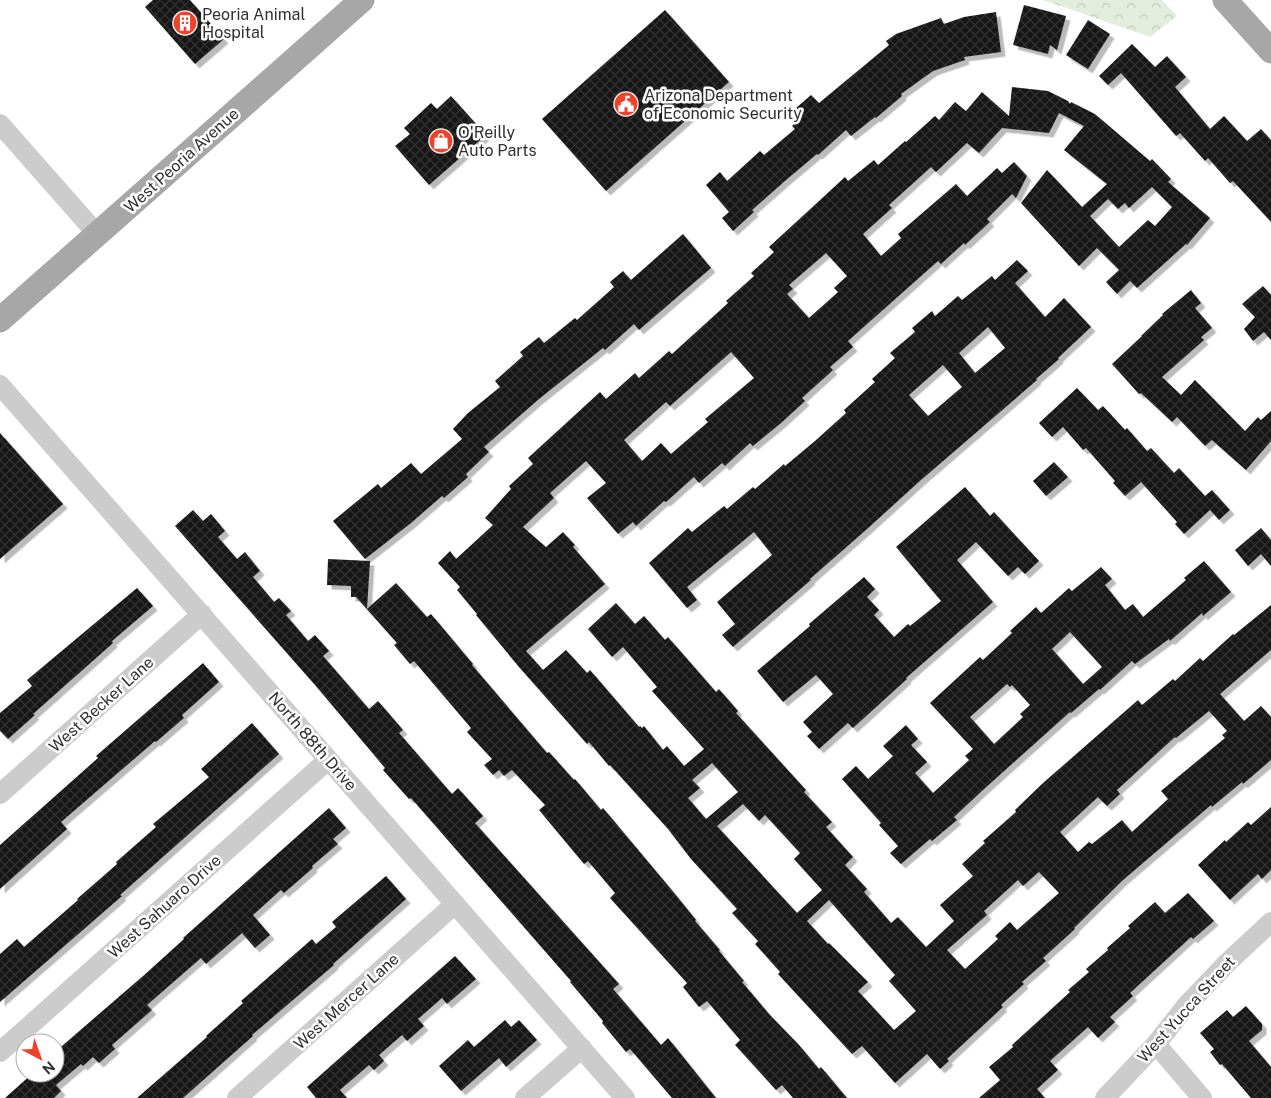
<svg xmlns="http://www.w3.org/2000/svg" width="1271" height="1098" viewBox="0 0 1271 1098" font-family="'Public Sans',sans-serif">
<style>
.forest{fill:url(#forest-crowns)}
.building{fill:url(#building-cross-hatch);fill-rule:evenodd;filter:url(#shadow)}
.lines{fill:none;stroke-linecap:round;stroke-linejoin:round}
.minor{stroke:#ccc;stroke-width:20}
.major{stroke:#a7a7a7;stroke-width:25}
.labels{text-anchor:middle;stroke-width:5;stroke-linejoin:round;paint-order:stroke}
.poi-label{font-size:16px;fill:#2f2f2f;stroke:#fff;text-anchor:start}
.street-label{font-size:16px;fill:#2f2f2f;stroke:#fff}
</style>
<defs>
<pattern id="forest-crowns" width="20" height="18" patternUnits="userSpaceOnUse" patternTransform="scale(1.25)"><rect width="20" height="18" fill="#e2eddd"/><path d="M2 6a3 3 0 1 1 6 0M12 15a3 3 0 1 1 6 0" fill="none" stroke="#c2ccbe"/></pattern>
<pattern id="building-cross-hatch" width="8" height="8" patternUnits="userSpaceOnUse" patternTransform="scale(1.25)"><rect width="8" height="8" fill="#161616"/><path d="M0 0l8 8M0 8l8-8" fill="none" stroke="#303030"/></pattern>
<filter id="shadow"><feDropShadow dx="4.5" dy="4.5" stdDeviation="0" flood-color="#0004"/></filter>
</defs>
<rect width="100%" height="100%" fill="#fff"/>
<polygon class="forest" points="1043,0 1162,0 1177,16 1150,37"/>
<g class="building">
<polygon points="153,0 190,0 224,39 195,64 145,7"/>
<polygon points="1024,5 1066,16 1057,50 1050,45 1048,54 1013,45"/>
<polygon points="665,10 729,82 606,191 542,119"/>
<polygon points="996,12 1001,52 964,57 965,60 933,71 901,94 902,96 876,118 875,117 851,136 846,130 818,155 817,154 786,180 752,210 754,212 733,231 722,218 729,212 706,185 720,172 727,181 760,151 764,155 795,129 792,126 795,123 788,115 811,95 819,103 889,45 886,41 896,34 941,18 944,24 964,17"/>
<polygon points="1088,20 1110,34 1088,69 1066,55"/>
<polygon points="1132,44 1155,67 1167,56 1186,77 1175,87 1210,129 1224,116 1247,141 1261,129 1271,140 1271,222 1233,181 1230,183 1208,158 1205,161 1180,133 1176,136 1121,73 1108,85 1099,76"/>
<path d="M1012,87L1048,91L1068,101L1070,104L1071,102L1095,114L1150,161L1152,159L1171,179L1168,182L1210,218L1187,245L1186,244L1137,288L1130,281L1117,294L1106,282L1119,270L1097,248L1079,266L1021,203L1047,170L1082,207L1107,184L1064,150L1084,126L1059,113L1049,133L1002,128L979,153L967,143L936,172L931,167L889,205L892,208L863,234L881,256L901,238L898,234L956,184L967,196L997,168L1002,173L1014,162L1027,176L1016,198L1012,194L987,219L990,222L965,245L964,243L941,264L938,261L848,341L853,347L830,367L833,370L802,398L805,401L781,423L753,446L750,443L725,466L722,463L699,483L694,477L666,502L664,501L636,526L633,522L618,534L587,498L606,483L586,461L550,493L554,498L523,527L546,547L563,532L575,545L573,547L605,584L526,651L543,670L566,650L587,673L590,670L639,727L640,726L642,728L644,726L663,750L667,746L684,766L704,749L652,691L657,687L623,647L612,657L588,629L616,603L635,624L644,616L665,640L668,637L716,692L719,689L738,711L736,713L806,790L804,792L832,822L826,827L853,857L845,865L867,889L864,892L891,923L898,917L926,947L954,921L940,905L973,876L962,864L985,843L983,841L1016,812L1015,810L1043,783L1138,700L1142,705L1173,679L1175,681L1200,658L1203,661L1233,634L1234,635L1271,605V650L1220,694L1244,721L1261,706L1271,717V760L1243,784L1242,782L1212,807L1211,805L1123,880L1074,928L1075,929L1043,958L1046,961L1022,982L1024,984L1001,1005L1003,1007L947,1059L949,1061L940,1069L927,1054L895,1083L862,1046L852,1054L778,974L780,972L755,944L758,941L732,913L737,909L691,859L668,829L610,765L609,766L589,742L587,744L519,667L476,615L477,614L457,590L460,587L438,563L450,551L456,559L493,525L485,518L511,489L509,486L533,464L528,458L600,392L606,399L635,373L639,378L669,351L672,354L728,303L726,301L754,276L751,273L774,252L769,247L845,177L848,181L874,160L878,165L905,141L906,142L935,116L939,120L955,102L966,111L982,92L1009,116ZM1152,187L1172,207L1155,226L1148,220L1119,247L1090,216L1108,199L1118,209L1125,203L1129,208ZM826,253L847,276L834,288L838,292L809,318L787,294L793,289L789,285ZM731,352L754,378L705,419L708,422L671,454L661,443L642,461L624,440L666,402L670,406ZM1209,711L1227,731L1222,735L1225,738L1161,791L1168,799L1132,832L1122,820L1092,844L1089,842L1078,852L1060,832L1098,797L1107,806L1120,794L1117,790L1175,737L1176,738ZM712,763L738,792L706,819L688,798L700,788L692,780ZM743,804L759,821L765,815L800,853L794,859L822,890L797,913L717,826ZM1039,872L1059,893L1017,930L1010,922L995,936L998,939L965,969L947,950L987,915L984,911L1018,880L1023,886ZM829,900L895,975L889,981L916,1011L894,1030L858,991L868,982L829,943L828,944L807,921Z"/>
<polygon points="451,96 486,135 429,185 395,146 410,134 404,128 431,103 437,109"/>
<polygon points="683,234 711,268 639,330 634,324 605,350 603,348 539,399 484,447 489,452 466,474 468,477 444,498 442,496 411,523 365,559 333,521 378,484 381,488 411,463 421,474 462,439 453,429 468,413 500,387 495,381 523,356 520,352 539,337 544,343 575,318 577,320 614,287 610,282 623,271 631,280"/>
<path d="M1017,260L1028,271L1015,283L1045,317L1064,298L1091,327L1058,358L1059,359L1036,379L1037,380L921,480L867,529L810,579L811,580L733,647L722,635L735,624L717,602L772,555L754,532L687,587L697,600L687,608L649,563L688,528L692,532L724,506L727,509L753,487L755,489L784,464L785,466L815,441L846,413L844,410L875,382L872,379L895,358L890,353L915,332L912,328L932,311L935,316L958,296L962,300L992,276L995,280ZM988,327L1005,348L975,373L959,353ZM943,365L962,387L928,416L909,395Z"/>
<polygon points="1263,286 1271,295 1271,340 1264,332 1253,341 1244,329 1255,317 1242,304"/>
<polygon points="1191,290 1201,303 1195,308 1212,328 1201,337 1204,340 1162,377 1181,395 1195,380 1245,431 1258,417 1261,420 1271,411 1271,441 1246,470 1212,440 1205,446 1177,417 1172,422 1141,393 1139,394 1112,364 1142,336 1141,336 1163,315 1162,314"/>
<polygon points="1077,388 1098,410 1103,406 1125,430 1127,428 1147,451 1151,448 1174,473 1179,468 1205,496 1212,490 1230,510 1219,520 1210,510 1184,534 1175,524 1177,522 1141,482 1125,496 1113,483 1115,481 1086,448 1083,450 1063,427 1052,437 1039,423"/>
<polygon points="0,433 63,504 0,559"/>
<polygon points="1054,462 1068,477 1046,496 1033,481"/>
<polygon points="965,487 990,516 994,512 1039,561 1025,574 1018,567 1008,576 976,542 957,560 993,602 906,678 907,679 853,728 848,723 819,749 807,736 812,732 803,722 833,694 816,675 783,702 757,671 810,626 809,624 864,577 875,589 867,597 879,610 874,615 894,637 908,624 910,626 941,601 896,547"/>
<polygon points="193,510 203,521 211,514 225,531 218,537 237,559 245,552 260,571 253,577 274,602 279,598 291,611 286,615 308,641 315,635 329,651 323,656 369,709 378,701 403,730 399,733 452,794 458,788 483,816 475,823 619,984 613,989 661,1045 668,1038 716,1098 672,1098 630,1049 626,1052 602,1023 603,1021 570,982 571,981 411,798 409,799 383,770 385,768 315,685 175,526"/>
<polygon points="1261,528 1271,540 1271,566 1261,554 1248,566 1235,550"/>
<polygon points="328,559 370,561 367,609 396,583 427,617 431,614 473,664 472,665 547,753 549,752 574,780 575,779 601,810 603,808 675,894 696,920 695,921 720,950 719,951 744,981 742,982 769,1014 799,1045 819,1069 821,1067 847,1098 793,1098 782,1085 776,1090 735,1045 740,1040 707,1001 699,1007 683,987 687,983 610,898 615,893 588,861 584,864 539,810 545,805 512,770 504,776 499,770 493,775 484,765 492,759 467,732 471,728 414,661 410,664 394,645 397,643 356,597 351,597 351,586 327,585"/>
<path d="M1204,561L1231,592L1203,616L1202,613L1170,641L1169,639L1135,664L1132,661L1100,690L1099,689L1071,713L1070,712L984,789L954,817L957,820L932,841L930,839L901,864L890,853L898,846L879,825L881,823L842,779L856,766L868,779L893,756L883,746L906,725L918,739L911,745L927,762L915,773L933,793L969,760L965,756L973,749L930,703L980,657L983,660L1012,633L1010,631L1036,607L1041,613L1069,588L1072,591L1101,567L1112,579L1105,585L1125,610L1133,604L1143,617L1186,580L1184,578ZM1070,632L1102,667L1083,684L1052,649ZM1007,684L1010,687L1012,685L1030,705L1020,714L1023,717L994,744L970,717Z"/>
<polygon points="137,588 153,606 112,641 113,643 33,714 35,715 8,739 0,731 0,713 32,686 27,680"/>
<polygon points="203,663 219,682 182,715 184,718 156,742 155,741 61,822 67,829 0,889 0,845 98,758 96,756"/>
<polygon points="252,723 279,754 120,895 122,896 0,1002 0,954 17,939 24,947 78,900 77,899 117,864 116,862 156,827 153,824 209,777 201,769"/>
<polygon points="1271,807 1271,870 1262,879 1258,874 1230,900 1198,865 1225,840 1226,842 1248,822 1251,825"/>
<polygon points="329,808 346,828 333,839 338,844 312,866 313,868 284,893 281,890 253,915 270,935 255,948 242,933 206,964 201,958 147,1005 152,1010 112,1045 115,1049 99,1063 93,1057 83,1066 81,1064 56,1085 61,1091 54,1098 5,1098 33,1073 55,1073 55,1052 143,976 184,939 183,938"/>
<polygon points="386,876 406,899 333,964 334,965 252,1035 253,1036 183,1098 137,1098 207,1037 206,1036 243,1003 241,1001 312,939 316,944 336,927 332,922"/>
<polygon points="1188,893 1214,921 1193,939 1191,937 1130,993 1133,996 1110,1017 1115,1022 1098,1038 1088,1027 1050,1061 1058,1070 1037,1089 1045,1098 979,1098 1000,1080 989,1067 1013,1047 1012,1045 1070,992 1068,990 1089,972 1086,969 1108,950 1107,948 1130,928 1128,926 1155,902 1165,913"/>
<polygon points="455,956 476,979 447,1004 442,998 418,1019 424,1026 407,1041 402,1035 379,1055 384,1061 374,1070 369,1065 340,1090 347,1098 316,1098 307,1087"/>
<polygon points="1246,1006 1262,1024 1262,1030 1249,1041 1271,1067 1271,1098 1251,1098 1222,1064 1220,1065 1210,1052 1214,1049 1200,1033 1227,1010 1233,1017"/>
<polygon points="505,1020 511,1027 519,1020 537,1040 506,1067 499,1058 461,1091 439,1066 468,1040 474,1047"/>
</g>
<g class="lines">
<g class="minor">
<polyline points="0,124 97,234"/>
<polyline points="0,385 625,1098"/>
<polyline points="0,794 202,614"/>
<polyline points="1156,1044 1202,1098"/>
<polyline points="0,1052 328,760"/>
<polyline points="237,1098 455,904"/>
<polyline points="525,1098 582,1048"/>
<polyline points="1105,1098 1156,1044 1186,1006 1228,962 1271,922"/>
</g>
<g class="major">
<polyline points="1225,0 1271,51"/>
<polyline points="0,320 362,0"/>
</g>
</g>
<defs>
<symbol id="building-disc" viewBox="-11 -11 22 22"><circle r="9.5" fill="#ee422a" stroke="#fff"/><path d="M-4-6H4V6H1V3H-1V6H-4ZM-2.5-4.3h1.7v1.8h-1.7ZM.8-4.3h1.7v1.8H.8ZM-2.5-1h1.7V.8h-1.7ZM.8-1h1.7V.8H.8Z" fill="#fff"/></symbol>
<symbol id="civic-disc" viewBox="-11 -11 22 22"><circle r="9.5" fill="#ee422a" stroke="#fff"/><path d="M-.6-6.5H3V-4.5H.6V-3L4-1V1h2V6H-6V1h2V-1L-.6-3ZM-1.2 2.5V6h2.4V2.5Z" fill="#fff"/></symbol>
<symbol id="shop-disc" viewBox="-11 -11 22 22"><circle r="9.5" fill="#ee422a" stroke="#fff"/><path d="M-5-2.5h2.3a2.7 3.5 0 0 1 5.4 0H5L5.5 6h-11ZM-1.5-2.5h3a1.5 2.3 0 0 0-3 0Z" fill="#fff"/></symbol>
</defs>
<g fill-rule="evenodd">
<use href="#building-disc" x="171" y="9" width="28" height="28"/>
<use href="#civic-disc" x="612" y="90" width="28" height="28"/>
<use href="#shop-disc" x="427" y="127" width="28" height="28"/>
</g>
<g class="labels">
<g class="poi-label">
<text x="202" y="20">Peoria Animal<tspan x="202" dy="18">Hospital</tspan></text>
<text x="644" y="101">Arizona Department<tspan x="644" dy="18">of Economic Security</tspan></text>
<text x="458" y="138">O'Reilly<tspan x="458" dy="18">Auto Parts</tspan></text>
</g>
<g class="street-label">
<text transform="translate(181 160) rotate(-42)" y="6">West Peoria Avenue</text>
<text transform="translate(101 704) rotate(-42)" y="6">West Becker Lane</text>
<text transform="translate(313 741) rotate(49)" y="6">North 88th Drive</text>
<text transform="translate(164 906) rotate(-42)" y="6">West Sahuaro Drive</text>
<text transform="translate(346 1001) rotate(-42)" y="6">West Mercer Lane</text>
<text transform="translate(1186 1009) rotate(-48)" y="6">West Yucca Street</text>
</g>
</g>
<g transform="translate(40 1058) rotate(139)"><circle r="24" fill="#ffffff" stroke="#acacac"/>
<path d="M0-4L9 19L0 12L-9 19Z" fill="#ee422a"/>
<text y="-8" font-size="14" font-weight="bold" text-anchor="middle" fill="#2f2f2f">N</text>
</g>
</svg>
